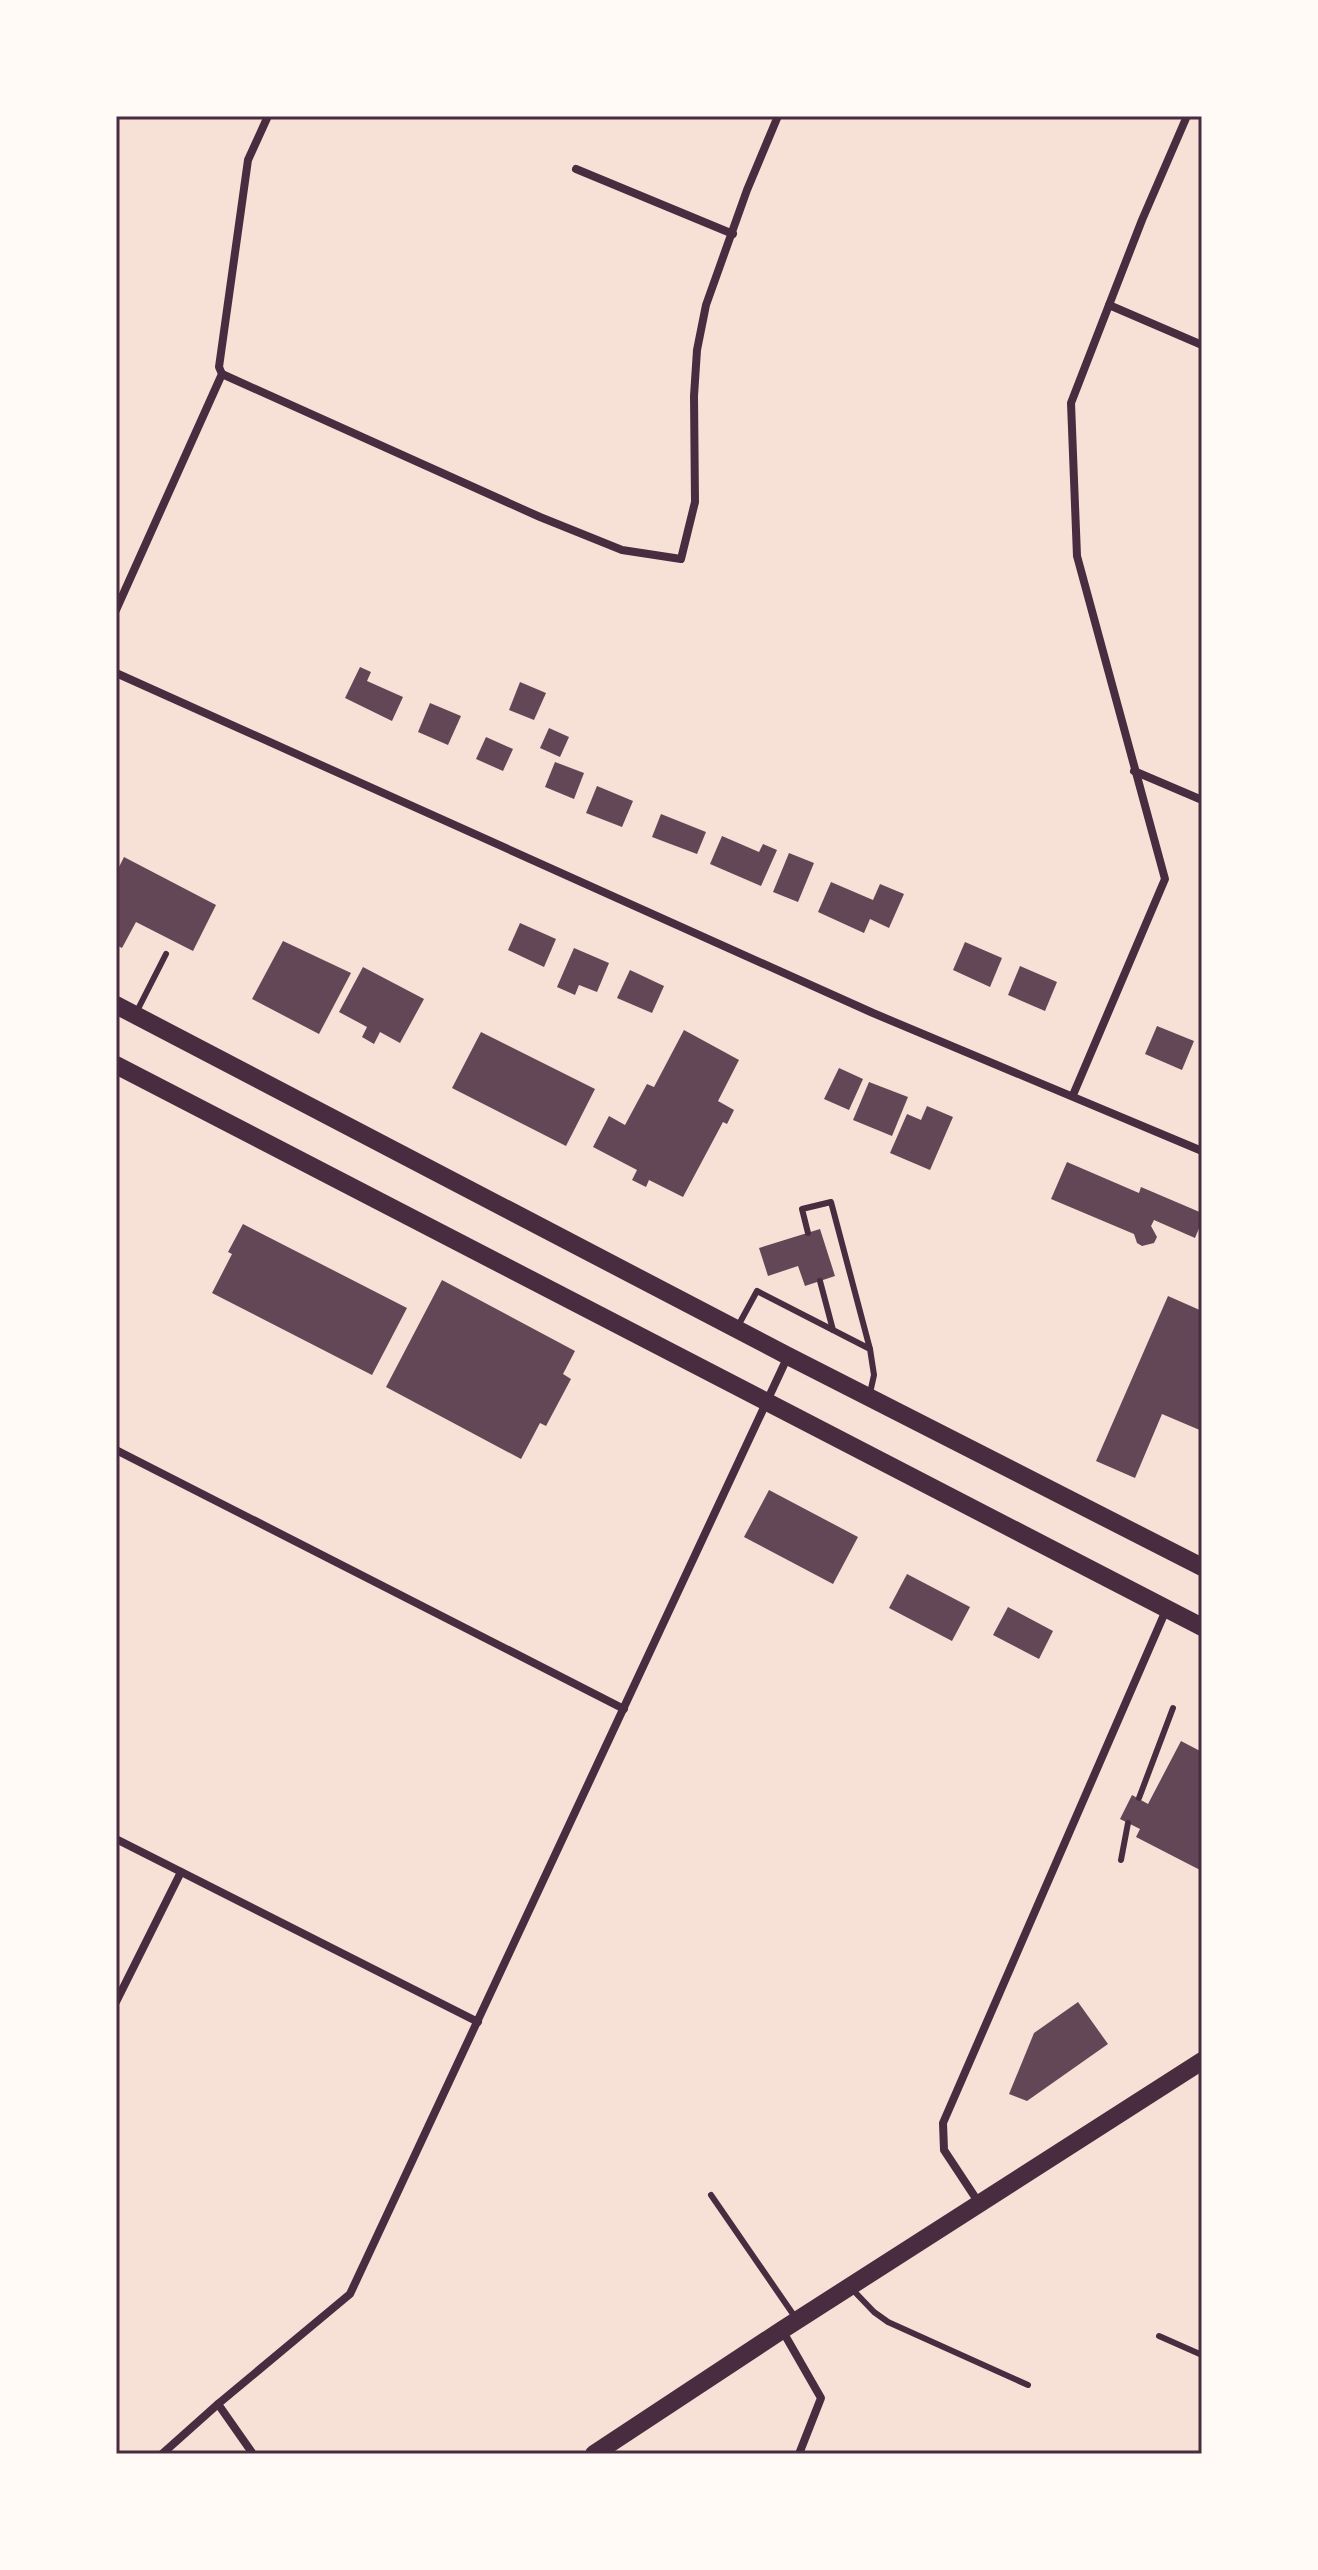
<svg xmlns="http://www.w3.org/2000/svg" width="1318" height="2570" viewBox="0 0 1318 2570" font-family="'Asap Condensed',sans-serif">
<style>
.building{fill:#644757}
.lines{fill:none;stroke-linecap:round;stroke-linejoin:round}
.service{stroke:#4a2c40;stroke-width:6}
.minor{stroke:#4a2c40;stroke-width:8}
.primary{stroke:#4a2c40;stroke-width:18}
.neatline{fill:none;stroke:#4a2c40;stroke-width:3}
</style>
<rect width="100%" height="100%" fill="#f7e1d7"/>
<g class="building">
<polygon points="360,667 371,672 367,681 403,697 392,721 345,698"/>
<polygon points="520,682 546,693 534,720 509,710"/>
<polygon points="430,703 461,716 448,745 418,732"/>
<polygon points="549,728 569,737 560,757 540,748"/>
<polygon points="486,737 513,749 503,771 476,759"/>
<polygon points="555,762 584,773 574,799 545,787"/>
<polygon points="597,786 633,801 622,827 586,813"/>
<polygon points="661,814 706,832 697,854 652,837"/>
<polygon points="722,836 759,852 763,844 777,850 761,886 710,864"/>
<polygon points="789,853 814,863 798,902 773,892"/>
<polygon points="124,857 216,905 193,951 136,922 122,948 116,945 116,873"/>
<polygon points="831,882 873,900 880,884 904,894 889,928 870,919 864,933 818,912"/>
<polygon points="520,923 556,939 544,967 508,950"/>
<polygon points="283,941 351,973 319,1034 252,999"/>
<polygon points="965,942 1002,958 990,987 953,970"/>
<polygon points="574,948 609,963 597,992 579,985 575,995 557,987"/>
<polygon points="1020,966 1057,982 1045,1011 1008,995"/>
<polygon points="363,967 424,999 400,1043 380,1032 374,1044 362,1037 367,1027 339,1012"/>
<polygon points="630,970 664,986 652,1013 617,998"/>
<polygon points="1157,1026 1194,1041 1182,1070 1145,1054"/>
<polygon points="684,1030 739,1060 718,1101 734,1110 727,1124 723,1122 683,1197 649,1180 646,1187 632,1180 637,1170 593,1147 609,1116 625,1125 647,1084 654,1087"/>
<polygon points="481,1032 595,1089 566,1146 452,1088"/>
<polygon points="839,1068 863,1079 849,1110 824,1099"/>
<polygon points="869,1082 908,1097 892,1136 853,1120"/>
<polygon points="927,1106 953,1117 930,1170 890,1153 907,1114 921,1120"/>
<polygon points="1067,1162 1139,1193 1141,1187 1202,1213 1202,1221 1195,1238 1154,1220 1151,1226 1157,1237 1154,1243 1142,1246 1137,1243 1134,1234 1051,1199"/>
<polygon points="243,1224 407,1308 372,1375 212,1293 232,1254 228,1252"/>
<polygon points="820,1229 835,1276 805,1286 798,1266 768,1276 759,1248"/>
<polygon points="442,1280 575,1351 563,1374 571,1379 546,1426 540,1423 521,1459 386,1387"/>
<polygon points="1168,1296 1202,1311 1202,1431 1162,1414 1135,1478 1096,1461"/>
<polygon points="769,1490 858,1537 833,1584 744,1537"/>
<polygon points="907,1574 970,1607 952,1641 889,1608"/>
<polygon points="1008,1607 1053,1631 1039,1659 993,1635"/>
<polygon points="1181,1741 1202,1752 1202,1871 1136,1837 1140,1829 1120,1819 1132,1795 1148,1804"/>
<polygon points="1078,2002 1108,2044 1027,2101 1009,2094 1034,2033"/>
</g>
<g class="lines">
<g class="service">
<polyline points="137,1011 166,954"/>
<polyline points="808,1233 802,1209 831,1202 870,1349"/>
<polyline points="820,1281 833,1330"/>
<polyline points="738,1326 757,1291 870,1349 874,1375 870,1393"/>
<polyline points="1139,1798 1173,1708"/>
<polyline points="1121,1860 1128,1823"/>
<polyline points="711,2195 795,2317"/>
<polyline points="852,2289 874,2312 888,2322 1028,2385"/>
<polyline points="1159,2336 1202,2355"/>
</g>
<g class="minor">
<polyline points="576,169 733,234"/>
<polyline points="1109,305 1202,345"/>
<polyline points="222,374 540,517 622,550 681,559 695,502 694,396 697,350 706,305 747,190 778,116"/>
<polyline points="116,610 222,374 219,367 248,160 268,116"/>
<polyline points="116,673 873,1013 1202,1151"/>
<polyline points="1134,771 1202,800"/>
<polyline points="1073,1095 1165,879 1077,556 1071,403 1142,220 1187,116"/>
<polyline points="116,1450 624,1709"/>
<polyline points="116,1839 478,2022"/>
<polyline points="116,2002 181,1872"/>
<polyline points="979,2203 944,2150 943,2123 1166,1610"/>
<polyline points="782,2330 821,2398 799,2454"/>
<polyline points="218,2404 253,2454"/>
<polyline points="162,2454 218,2404 350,2294 788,1356"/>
</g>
<g class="primary">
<polyline points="116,1005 788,1356 1202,1567"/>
<polyline points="116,1065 1202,1627"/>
<polyline points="594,2454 782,2330 1202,2061"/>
</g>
</g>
<rect width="1318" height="2570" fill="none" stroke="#fffaf5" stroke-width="236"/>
<rect x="118" y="118" width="1082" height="2334" class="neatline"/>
</svg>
